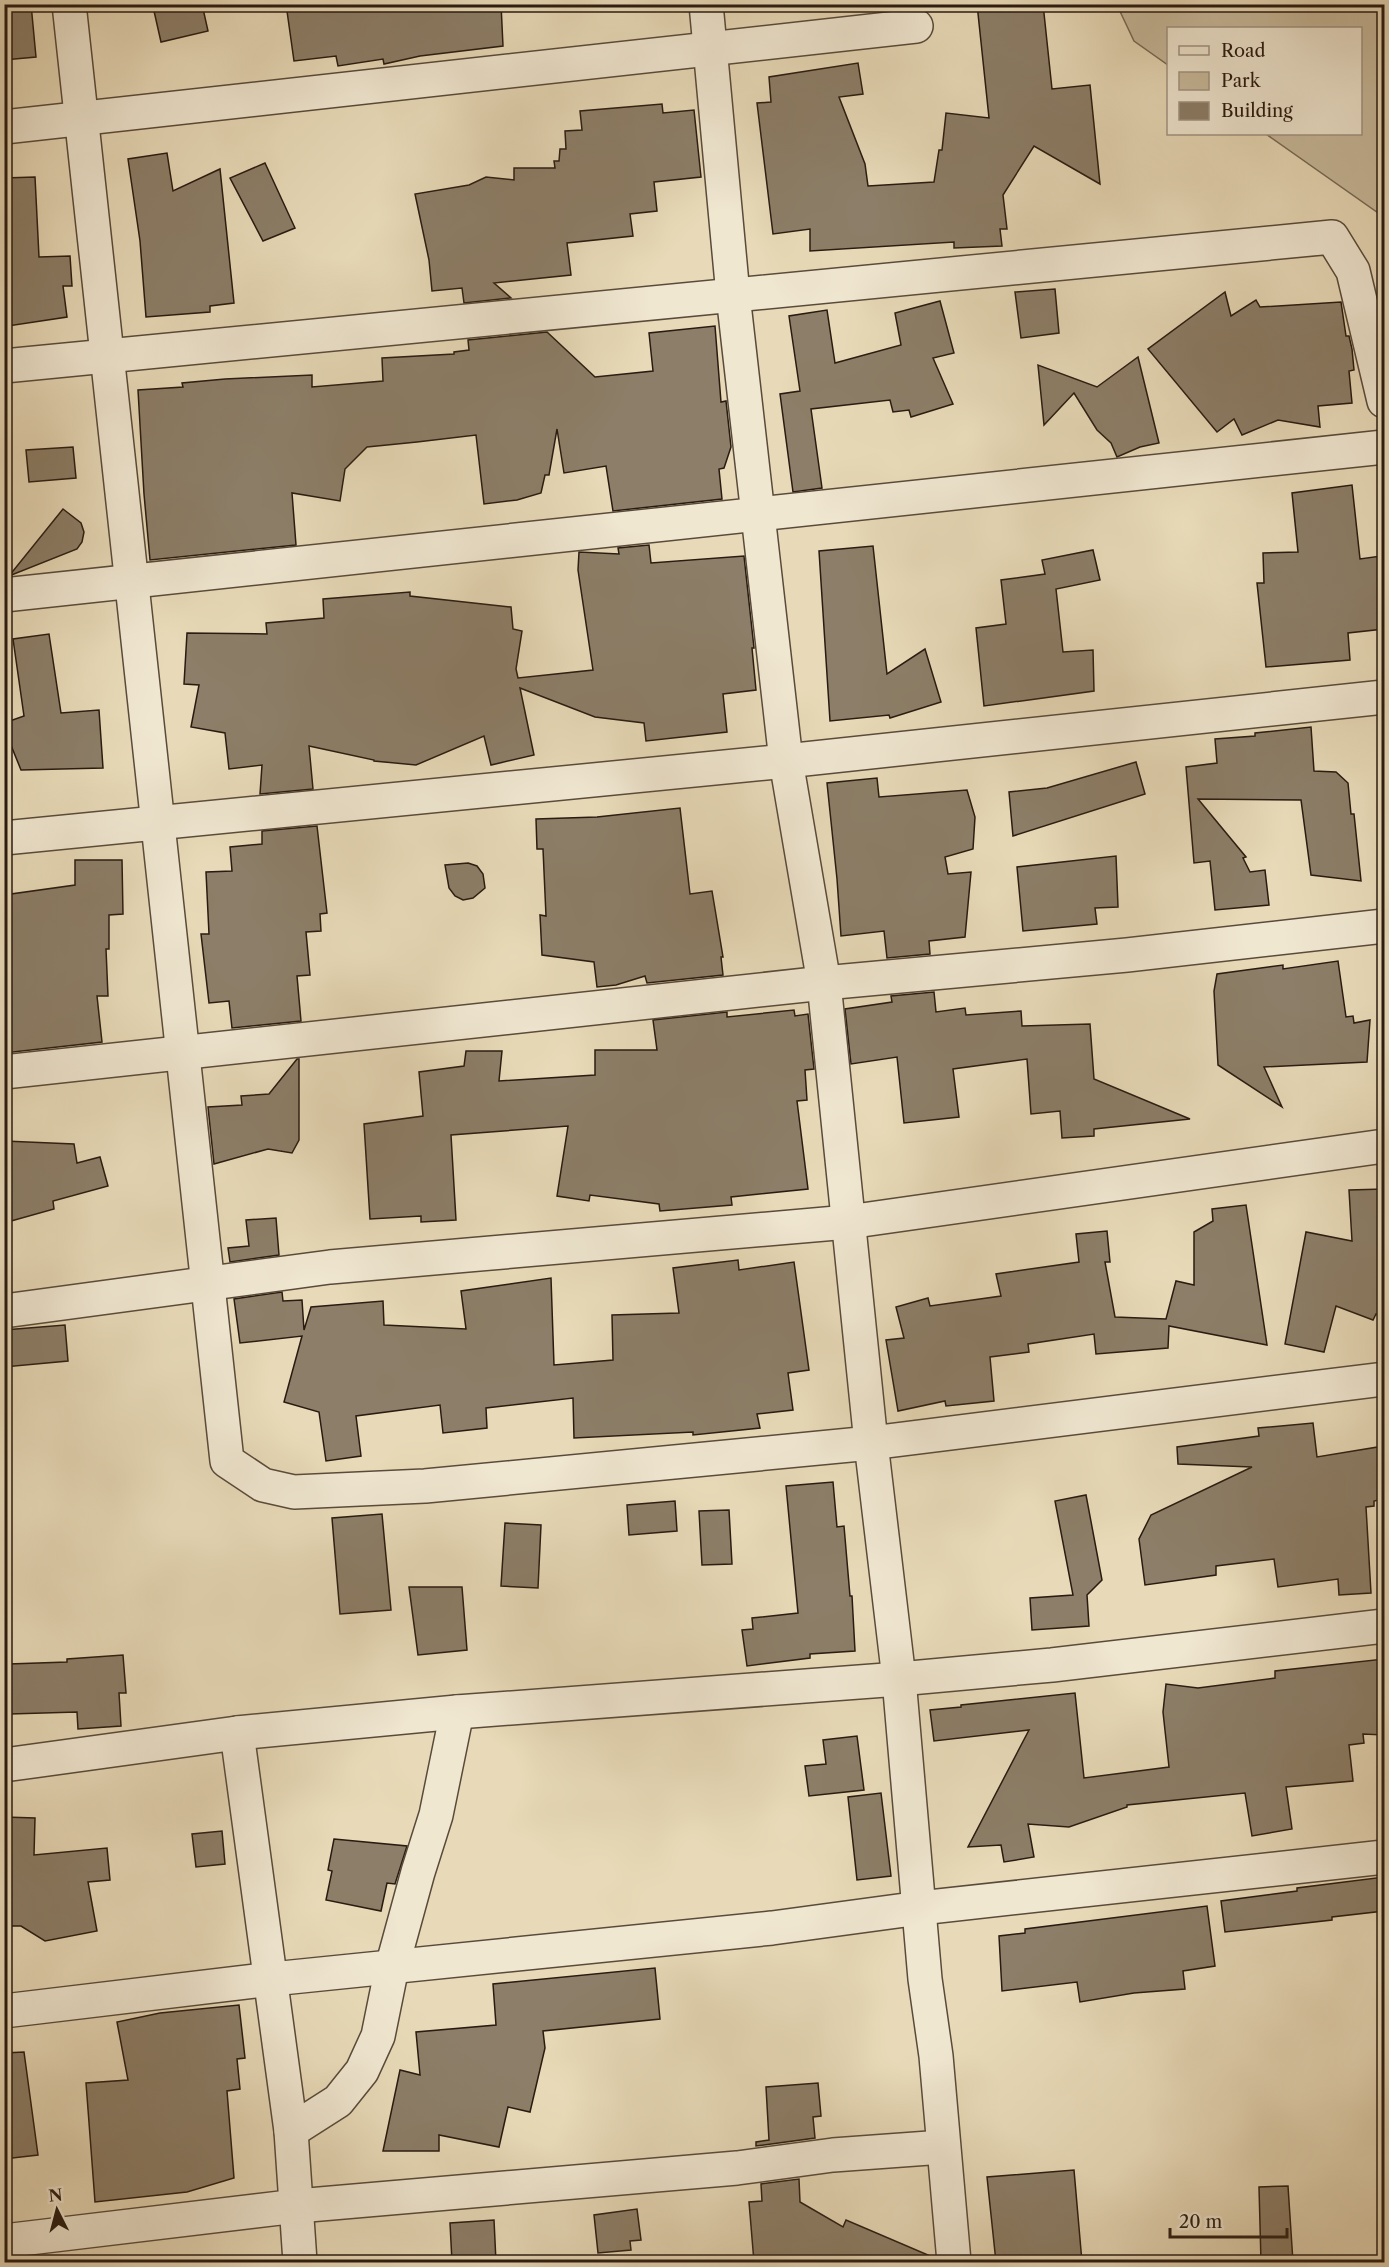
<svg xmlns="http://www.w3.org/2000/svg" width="1389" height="2267" viewBox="0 0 1389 2267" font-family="'Libre Caslon Text',serif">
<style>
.green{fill:#c8ba9c;stroke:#786a56;stroke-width:1.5}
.building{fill:#8c7e68;stroke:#291b11;stroke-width:1.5}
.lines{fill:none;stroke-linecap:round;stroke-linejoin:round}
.minor-casing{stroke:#594b3b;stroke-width:36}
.minor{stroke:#f0e7d1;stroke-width:33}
</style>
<rect width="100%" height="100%" fill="#e8dab8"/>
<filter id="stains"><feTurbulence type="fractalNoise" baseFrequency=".00333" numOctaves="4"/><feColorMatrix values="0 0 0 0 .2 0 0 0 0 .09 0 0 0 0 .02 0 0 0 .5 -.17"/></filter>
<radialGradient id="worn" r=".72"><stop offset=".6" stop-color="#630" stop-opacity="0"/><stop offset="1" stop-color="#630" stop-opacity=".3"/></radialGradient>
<polygon class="green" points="1117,5 1384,5 1384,217 1266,134 1360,134 1360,28 1168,28 1168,65 1134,41"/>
<g class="building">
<polygon points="4,4 31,4 36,57 4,60"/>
<polygon points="184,4 202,4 208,31 161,42 154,11"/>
<polygon points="286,4 501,4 503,46 420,56 384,64 383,59 338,66 336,56 294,61"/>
<polygon points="977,4 1043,4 1052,89 1090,85 1100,184 1034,146 1003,195 1007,229 1000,229 1002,246 954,248 954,242 810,251 810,229 773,234 757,103 771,102 769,77 858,63 863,94 839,97 865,164 868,186 934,182 939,150 942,150 946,113 989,118"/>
<polygon points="662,104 663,113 694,110 701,177 654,182 657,211 630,214 633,236 567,243 571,275 494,283 511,298 464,303 462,288 432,291 429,260 415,194 469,185 486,177 514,180 514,168 555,168 554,161 559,161 560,149 566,149 565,131 582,130 580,111"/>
<polygon points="167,153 173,191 220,169 234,303 210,306 210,312 146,317 140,241 128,159"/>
<polygon points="265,163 295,228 263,241 230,178"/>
<polygon points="35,177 39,257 70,256 72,286 63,286 67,317 8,326 4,302 4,178"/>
<polygon points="1055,289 1059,333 1021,338 1015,292"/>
<polygon points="1225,292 1231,316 1256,300 1260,307 1341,302 1346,336 1349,336 1352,349 1354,370 1349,371 1352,403 1318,406 1320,427 1278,420 1242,435 1234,419 1217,432 1148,349"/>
<polygon points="940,301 954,353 933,358 953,404 911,417 909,410 893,412 890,400 811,409 822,488 793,492 780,394 800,391 789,316 827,310 835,363 901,345 895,313"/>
<polygon points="715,326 721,402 726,401 731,447 724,468 719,469 722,499 613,511 606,466 564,473 557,429 549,475 545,475 541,493 517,500 484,504 476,435 417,442 367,447 345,469 340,501 292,493 296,545 150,560 144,494 138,390 183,387 182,383 225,379 312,375 312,387 383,381 382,358 454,354 454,352 469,350 468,340 547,332 595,377 653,371 649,333"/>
<polygon points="1138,357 1159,443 1140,447 1117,457 1111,443 1097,430 1074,393 1044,425 1038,365 1097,387"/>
<polygon points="73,447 76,478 29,482 26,450"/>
<polygon points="1352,485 1360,559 1381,556 1384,583 1384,629 1348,633 1350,660 1266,667 1257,583 1264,583 1263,553 1298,552 1292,493"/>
<polygon points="63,509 81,523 84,532 82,542 77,549 9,576"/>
<polygon points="649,545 651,563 744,556 754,648 752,648 756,690 723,694 727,732 646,741 644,723 595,717 520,688 534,755 491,765 484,736 416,765 374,761 374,760 309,746 313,789 260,794 262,765 229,769 225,733 191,727 199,685 184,684 187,633 267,634 266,623 324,618 323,599 410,592 410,596 511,607 513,629 522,631 516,669 518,678 593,670 578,570 579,552 619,554 618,548"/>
<polygon points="873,546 887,674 925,649 941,702 890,718 889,715 830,721 819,551"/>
<polygon points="1093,550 1100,580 1056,589 1063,652 1093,650 1094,691 984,706 976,628 1006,624 1001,580 1045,574 1042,560"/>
<polygon points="49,634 61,713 99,710 103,768 21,770 4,728 4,723 24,716 13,639"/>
<polygon points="1311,727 1314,771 1336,772 1348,783 1351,814 1354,814 1361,881 1311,875 1301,800 1198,799 1246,857 1243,858 1250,872 1265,870 1269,905 1215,910 1210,861 1194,863 1186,767 1217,763 1215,739 1255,736 1255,733"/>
<polygon points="1136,762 1145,794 1013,836 1009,792 1047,788"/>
<polygon points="877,778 879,797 967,790 975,817 973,849 945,857 948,874 971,872 965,937 929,941 930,954 887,958 884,931 841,936 837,879 827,783"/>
<polygon points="680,808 690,894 712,891 723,957 721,957 723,975 647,983 645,976 616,985 597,987 594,962 542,955 540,915 546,916 543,849 537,849 536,819 597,817"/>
<polygon points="317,826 327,913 320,914 321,931 306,932 310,975 297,976 301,1021 232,1028 229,1001 209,1003 201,934 209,934 206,872 232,871 230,847 262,844 262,831"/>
<polygon points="1116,856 1118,907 1095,908 1097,924 1023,931 1017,867"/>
<polygon points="75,860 122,860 123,914 109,915 109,949 106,949 108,996 97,996 102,1042 4,1053 4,895 75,885"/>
<polygon points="468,863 477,866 483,874 485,888 473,898 463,900 455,896 449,888 445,865"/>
<polygon points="1338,961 1346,1017 1353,1016 1354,1023 1370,1020 1367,1062 1264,1067 1282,1107 1218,1065 1214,991 1217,974 1283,965 1283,969"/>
<polygon points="934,992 936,1012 965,1008 966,1015 1021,1011 1022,1026 1090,1024 1094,1079 1190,1119 1094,1129 1094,1136 1062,1138 1060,1111 1031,1114 1027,1059 953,1069 959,1117 904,1123 897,1057 851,1064 845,1009 892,1002 891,996"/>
<polygon points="794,1010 795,1016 808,1014 814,1069 805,1070 807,1100 797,1101 808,1189 731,1197 732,1205 660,1211 659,1204 590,1195 589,1201 557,1196 568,1126 451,1135 456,1220 421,1222 421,1216 370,1219 364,1124 423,1116 419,1072 464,1066 466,1051 502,1051 499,1081 595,1075 595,1050 657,1050 653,1020 727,1012 727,1017"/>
<polygon points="297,1059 299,1059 299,1140 292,1153 268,1149 214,1164 208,1107 242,1105 241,1096 269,1094"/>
<polygon points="4,1141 74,1144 77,1163 100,1157 108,1186 53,1201 54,1209 4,1223"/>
<polygon points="1384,1189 1384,1318 1376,1314 1373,1320 1336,1306 1324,1352 1285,1344 1306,1232 1352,1241 1349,1190"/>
<polygon points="1246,1205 1267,1345 1169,1326 1168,1348 1096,1354 1094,1334 1028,1344 1029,1352 990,1357 994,1401 946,1406 945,1401 898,1411 886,1340 904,1338 896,1307 928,1298 930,1306 1001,1296 996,1274 1079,1262 1076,1234 1107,1231 1110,1262 1105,1262 1115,1317 1166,1319 1176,1281 1194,1285 1194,1232 1213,1221 1212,1209"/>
<polygon points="276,1218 279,1255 230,1262 228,1248 249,1246 246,1220"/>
<polygon points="738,1260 739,1270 794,1262 809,1370 788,1373 793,1410 757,1414 760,1428 693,1435 693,1432 574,1438 573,1398 486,1408 487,1428 443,1433 440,1405 356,1416 361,1456 326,1461 319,1412 284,1402 302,1336 240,1343 234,1299 282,1292 283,1301 302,1300 304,1330 311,1307 383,1301 384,1325 466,1329 461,1291 551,1278 554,1365 613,1360 612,1315 679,1313 673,1268"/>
<polygon points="65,1325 68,1361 4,1367 4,1330"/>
<polygon points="1313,1423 1317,1457 1384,1446 1384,1499 1374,1501 1374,1506 1366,1507 1371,1593 1339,1595 1338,1579 1278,1587 1274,1559 1216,1566 1216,1575 1145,1585 1139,1539 1151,1515 1252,1467 1178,1464 1177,1447 1259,1436 1258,1428"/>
<polygon points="833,1482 837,1527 844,1526 850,1596 852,1596 855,1651 810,1654 810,1658 747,1666 742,1630 753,1629 752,1618 798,1613 786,1486"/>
<polygon points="1086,1495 1102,1580 1087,1595 1089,1626 1032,1630 1030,1598 1073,1595 1055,1501"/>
<polygon points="675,1501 677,1531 629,1535 627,1505"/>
<polygon points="729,1510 732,1564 702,1565 699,1511"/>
<polygon points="382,1514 391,1610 340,1614 332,1518"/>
<polygon points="505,1523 541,1525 538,1588 501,1586"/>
<polygon points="409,1587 462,1587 467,1650 418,1655"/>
<polygon points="123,1655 126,1693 119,1693 121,1726 78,1729 77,1712 10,1714 9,1664 67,1662 67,1659"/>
<polygon points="1384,1659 1384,1735 1363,1734 1364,1743 1349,1745 1353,1781 1286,1787 1292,1829 1252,1836 1245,1793 1127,1805 1127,1807 1069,1827 1028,1824 1034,1857 1004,1862 1001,1845 968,1847 1029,1730 934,1741 930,1710 961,1707 961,1705 1075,1693 1084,1778 1169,1767 1163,1712 1166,1684 1198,1688 1275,1678 1275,1671"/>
<polygon points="857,1736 864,1790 809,1796 805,1766 826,1764 823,1740"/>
<polygon points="881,1793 891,1876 857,1880 848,1797"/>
<polygon points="4,1817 35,1818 34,1855 107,1848 110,1880 88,1882 97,1931 45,1941 21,1926 4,1926"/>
<polygon points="222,1831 225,1864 196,1867 192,1834"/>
<polygon points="334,1839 407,1846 395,1884 387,1883 381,1911 326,1900 332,1871 328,1870"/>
<polygon points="1384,1877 1384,1911 1332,1917 1332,1920 1225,1932 1221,1901 1297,1891 1297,1888"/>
<polygon points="1207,1906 1215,1966 1183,1971 1185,1989 1134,1993 1080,2002 1077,1982 1002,1991 999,1936 1025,1933 1025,1929"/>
<polygon points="655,1968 660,2019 543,2031 545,2048 530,2112 508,2107 499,2147 439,2135 439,2151 383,2151 400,2070 420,2075 416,2032 496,2025 493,1984"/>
<polygon points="239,2005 245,2058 237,2059 240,2089 227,2091 234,2178 187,2192 95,2202 86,2083 128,2080 117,2022 160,2013"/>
<polygon points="24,2052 38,2155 4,2159 4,2053"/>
<polygon points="818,2083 821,2116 813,2117 815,2138 756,2146 756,2142 769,2140 766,2087"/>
<polygon points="1074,2170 1082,2262 996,2262 987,2177"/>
<polygon points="799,2179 800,2202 843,2227 846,2220 935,2258 935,2262 754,2262 749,2202 762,2201 761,2184"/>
<polygon points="1288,2186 1293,2262 1261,2262 1259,2187"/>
<polygon points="637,2209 641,2240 630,2241 631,2250 598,2253 594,2215"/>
<polygon points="494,2220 496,2262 452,2262 450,2223"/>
</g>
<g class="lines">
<defs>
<g id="minor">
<polyline points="69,4 227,1461 263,1485 294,1492 425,1486 871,1443 1384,1379"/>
<polyline points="706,4 733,295 786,761 824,983 871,1443 899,1679 925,1979 936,2056 954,2262"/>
<polyline points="4,127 916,26"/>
<polyline points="4,366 1332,237 1353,271 1384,401"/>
<polyline points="4,595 1384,447"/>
<polyline points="4,838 786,761 1384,697"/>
<polyline points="4,1072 824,983 1127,955 1384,926"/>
<polyline points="4,1311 330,1267 848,1222 1384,1146"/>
<polyline points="237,1733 291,2131 300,2262"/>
<polyline points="4,1765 237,1733 457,1712 899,1679 1052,1665 1384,1626"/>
<polyline points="4,2011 272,1979 772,1928 920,1908 1384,1857"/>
<polyline points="291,2131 338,2101 362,2071 378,2036 392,1967 418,1872 436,1815 457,1712"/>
<polyline points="4,2241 297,2206 737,2168 833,2155 943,2147"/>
</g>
</defs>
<use href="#minor" class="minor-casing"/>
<use href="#minor" class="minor"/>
</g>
<rect width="1389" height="2267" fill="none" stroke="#e8dab8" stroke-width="24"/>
<rect x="6" y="6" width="1377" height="2255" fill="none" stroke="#291b11" stroke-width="3"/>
<rect x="12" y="12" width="1365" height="2243" fill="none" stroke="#291b11" stroke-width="1.5"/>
<rect x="1167" y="27" width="195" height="108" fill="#f0e7d1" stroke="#a09584" stroke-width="1.5"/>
<rect x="1179" y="46" width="30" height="9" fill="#f0e7d1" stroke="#a09584" stroke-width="1.5"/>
<text x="1221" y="57" font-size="18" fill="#291b11">Road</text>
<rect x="1179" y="72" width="30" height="18" fill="#c8ba9c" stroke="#a09584" stroke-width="1.5"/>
<text x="1221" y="87" font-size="18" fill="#291b11">Park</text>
<rect x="1179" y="102" width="30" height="18" fill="#8c7e68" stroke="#a09584" stroke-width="1.5"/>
<text x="1221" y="117" font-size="18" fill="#291b11">Building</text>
<g transform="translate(57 2210) rotate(354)" stroke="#f0e7d1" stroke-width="4.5" paint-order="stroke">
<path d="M0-4.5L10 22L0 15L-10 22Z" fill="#291b11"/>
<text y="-9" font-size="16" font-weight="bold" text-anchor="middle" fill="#291b11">N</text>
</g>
<path d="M1170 2228v9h117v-9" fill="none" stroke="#291b11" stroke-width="3"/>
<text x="1179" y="2228" font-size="18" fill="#291b11" stroke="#f0e7d1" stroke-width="4.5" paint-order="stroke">20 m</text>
<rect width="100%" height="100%" filter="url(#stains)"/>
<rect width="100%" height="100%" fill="url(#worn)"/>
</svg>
